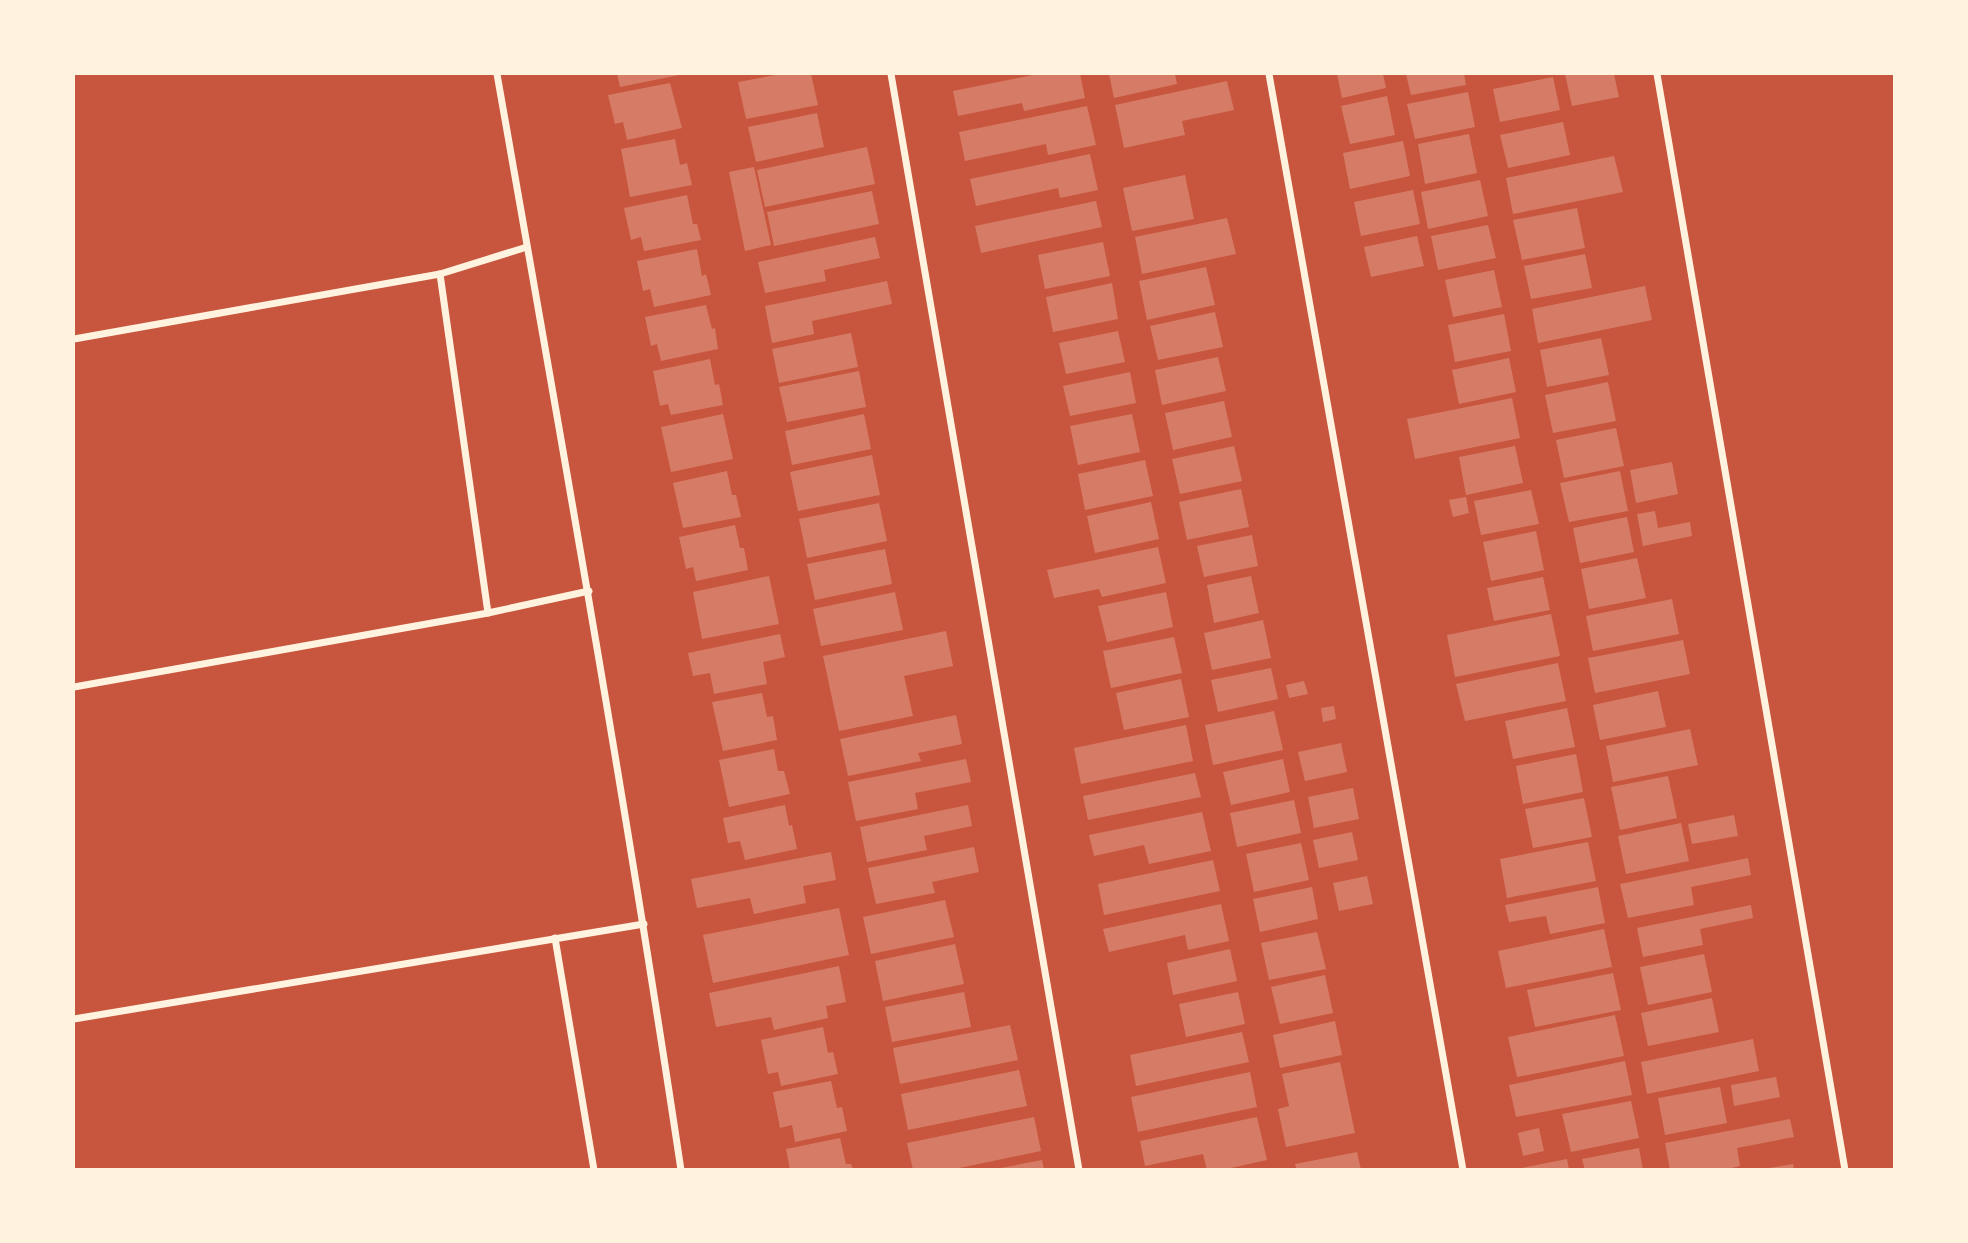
<svg xmlns="http://www.w3.org/2000/svg" width="1968" height="1243" viewBox="0 0 1968 1243" font-family="Lato,sans-serif">
<style>
.building{fill:#d67c66}
.lines{fill:none;stroke-linecap:round;stroke-linejoin:round}
.minor{stroke:#fff3e0;stroke-width:7}
</style>
<rect width="100%" height="100%" fill="#c8553d"/>
<g class="building">
<polygon points="617,74 679,74 679,75 620,87"/>
<polygon points="781,74 811,74 818,105 746,119 738,82"/>
<polygon points="1038,74 1080,74 1085,98 1024,111 1022,103 958,116 953,91"/>
<polygon points="1109,74 1175,74 1177,84 1114,98"/>
<polygon points="1337,74 1383,74 1386,88 1342,98"/>
<polygon points="1406,74 1464,74 1466,85 1411,95"/>
<polygon points="1565,74 1614,74 1619,97 1572,106"/>
<polygon points="1553,77 1560,110 1500,122 1493,89"/>
<polygon points="1227,81 1234,110 1182,121 1185,135 1124,148 1115,105"/>
<polygon points="670,83 682,128 627,140 623,122 615,124 608,95"/>
<polygon points="1468,92 1475,127 1415,139 1407,104"/>
<polygon points="1387,96 1395,135 1350,144 1341,106"/>
<polygon points="1087,106 1096,145 1048,155 1046,144 965,161 959,132"/>
<polygon points="817,113 824,147 756,162 748,127"/>
<polygon points="1563,122 1570,155 1508,168 1500,135"/>
<polygon points="1469,134 1477,173 1425,184 1418,144"/>
<polygon points="675,139 680,165 687,163 692,185 630,197 621,149"/>
<polygon points="1403,141 1410,176 1350,189 1343,153"/>
<polygon points="867,147 875,184 765,207 757,170"/>
<polygon points="1090,154 1098,190 1060,198 1058,188 976,206 970,179"/>
<polygon points="1614,156 1623,192 1513,214 1506,178"/>
<polygon points="754,167 771,245 745,251 729,172"/>
<polygon points="1185,175 1194,219 1132,231 1123,188"/>
<polygon points="1480,180 1488,216 1428,229 1421,192"/>
<polygon points="1413,190 1420,224 1361,236 1354,202"/>
<polygon points="872,191 879,224 774,246 767,212"/>
<polygon points="687,195 693,224 697,224 701,240 644,251 641,237 631,240 624,208"/>
<polygon points="1096,201 1102,227 981,253 975,226"/>
<polygon points="1577,208 1585,248 1522,260 1513,220"/>
<polygon points="1227,218 1236,254 1142,274 1135,237"/>
<polygon points="1488,225 1496,258 1438,270 1431,236"/>
<polygon points="1417,236 1424,266 1371,277 1364,247"/>
<polygon points="875,237 880,258 824,270 826,281 765,293 758,262"/>
<polygon points="1103,242 1110,276 1045,289 1038,255"/>
<polygon points="697,249 702,276 706,274 711,295 654,307 650,289 643,291 637,261"/>
<polygon points="1585,254 1592,288 1531,299 1524,266"/>
<polygon points="1206,267 1215,305 1147,320 1139,281"/>
<polygon points="1494,270 1502,307 1453,317 1445,280"/>
<polygon points="887,281 892,304 812,321 814,334 772,343 765,306"/>
<polygon points="1112,283 1118,319 1053,332 1046,297"/>
<polygon points="1645,286 1652,320 1538,343 1532,309"/>
<polygon points="706,305 712,329 715,328 718,349 661,361 657,344 651,346 645,317"/>
<polygon points="1215,312 1223,347 1158,360 1150,326"/>
<polygon points="1504,314 1511,351 1455,362 1448,325"/>
<polygon points="1118,331 1125,362 1066,374 1059,343"/>
<polygon points="851,333 858,367 779,383 772,349"/>
<polygon points="1601,338 1609,375 1547,387 1540,350"/>
<polygon points="1218,357 1226,391 1162,405 1155,370"/>
<polygon points="1509,358 1516,392 1459,404 1452,370"/>
<polygon points="710,359 715,385 719,384 723,405 671,415 668,404 660,406 653,371"/>
<polygon points="859,371 866,407 787,422 779,387"/>
<polygon points="1130,372 1136,403 1070,416 1063,386"/>
<polygon points="1608,382 1616,421 1553,433 1545,395"/>
<polygon points="1512,398 1520,438 1415,459 1407,419"/>
<polygon points="1224,401 1232,437 1173,450 1165,413"/>
<polygon points="723,414 733,459 671,472 661,427"/>
<polygon points="864,414 871,449 792,465 785,431"/>
<polygon points="1132,414 1140,452 1078,465 1070,426"/>
<polygon points="1616,428 1624,466 1564,478 1556,440"/>
<polygon points="1234,446 1242,481 1180,494 1172,459"/>
<polygon points="1515,446 1523,483 1466,495 1459,457"/>
<polygon points="872,455 880,495 798,511 790,472"/>
<polygon points="1145,460 1153,496 1085,510 1078,474"/>
<polygon points="1672,462 1678,494 1636,503 1630,470"/>
<polygon points="727,471 732,495 736,495 741,517 683,528 673,483"/>
<polygon points="1620,471 1628,511 1569,522 1560,483"/>
<polygon points="1241,489 1249,527 1187,540 1179,502"/>
<polygon points="1531,490 1539,524 1481,535 1474,501"/>
<polygon points="1466,497 1469,513 1453,517 1449,500"/>
<polygon points="1151,502 1159,539 1095,553 1087,516"/>
<polygon points="879,503 887,541 807,558 799,519"/>
<polygon points="1655,511 1658,528 1690,522 1692,536 1643,546 1637,514"/>
<polygon points="1627,517 1634,552 1580,563 1573,528"/>
<polygon points="735,525 740,548 744,548 748,570 696,581 693,567 686,569 679,537"/>
<polygon points="1536,531 1544,570 1491,581 1483,542"/>
<polygon points="1252,535 1258,566 1204,577 1197,546"/>
<polygon points="1158,547 1166,583 1102,597 1099,589 1054,598 1047,570"/>
<polygon points="885,549 892,584 815,600 807,564"/>
<polygon points="1637,558 1646,598 1589,609 1581,569"/>
<polygon points="769,576 779,624 702,639 693,592"/>
<polygon points="1251,576 1259,613 1214,623 1207,585"/>
<polygon points="1543,577 1550,610 1494,621 1487,588"/>
<polygon points="895,592 903,630 821,646 813,609"/>
<polygon points="1166,592 1173,627 1107,642 1098,606"/>
<polygon points="1672,599 1679,634 1593,651 1586,616"/>
<polygon points="1551,614 1560,656 1455,677 1447,635"/>
<polygon points="1263,620 1271,658 1212,670 1204,633"/>
<polygon points="946,631 953,666 904,676 913,716 839,731 823,656"/>
<polygon points="780,634 785,657 763,662 767,684 714,694 710,673 693,676 688,653"/>
<polygon points="1174,637 1182,673 1111,688 1103,651"/>
<polygon points="1683,640 1690,674 1595,693 1588,658"/>
<polygon points="1558,663 1566,701 1465,721 1456,684"/>
<polygon points="1271,668 1278,699 1218,712 1211,680"/>
<polygon points="1181,679 1189,717 1124,730 1116,693"/>
<polygon points="1304,681 1308,694 1289,698 1286,685"/>
<polygon points="1658,691 1666,727 1600,740 1593,705"/>
<polygon points="762,693 767,717 773,716 777,740 723,751 712,702"/>
<polygon points="1334,706 1336,719 1323,722 1321,708"/>
<polygon points="1567,708 1575,747 1513,759 1505,721"/>
<polygon points="1274,711 1283,750 1213,765 1205,725"/>
<polygon points="956,715 962,744 918,753 921,761 848,776 840,739"/>
<polygon points="1186,725 1193,761 1081,784 1074,748"/>
<polygon points="1690,729 1698,765 1613,782 1606,746"/>
<polygon points="1341,743 1347,772 1305,781 1298,752"/>
<polygon points="774,749 778,771 784,771 790,794 729,807 719,760"/>
<polygon points="1576,754 1583,792 1523,804 1516,766"/>
<polygon points="966,759 971,782 915,793 918,809 856,821 848,782"/>
<polygon points="1283,759 1290,792 1231,805 1223,772"/>
<polygon points="1195,773 1201,797 1088,820 1083,796"/>
<polygon points="1668,776 1677,818 1620,830 1611,787"/>
<polygon points="1353,788 1359,819 1314,828 1308,797"/>
<polygon points="1584,798 1592,837 1533,848 1525,809"/>
<polygon points="1294,800 1301,833 1237,847 1230,813"/>
<polygon points="785,805 789,826 792,825 797,849 745,860 740,841 728,843 723,818"/>
<polygon points="968,805 972,826 924,836 927,850 867,862 860,827"/>
<polygon points="1202,812 1211,851 1149,864 1144,845 1094,856 1089,835"/>
<polygon points="1734,815 1738,836 1692,844 1688,824"/>
<polygon points="1681,823 1689,861 1626,874 1618,836"/>
<polygon points="1352,832 1358,860 1319,868 1313,840"/>
<polygon points="1588,842 1596,881 1507,898 1500,859"/>
<polygon points="1301,843 1309,880 1254,892 1246,854"/>
<polygon points="974,847 979,872 932,882 935,893 876,904 868,868"/>
<polygon points="831,852 836,880 803,886 806,903 754,914 750,898 697,908 691,879"/>
<polygon points="1748,858 1751,875 1691,887 1694,905 1628,918 1620,884"/>
<polygon points="1213,860 1220,891 1104,915 1098,884"/>
<polygon points="1367,876 1373,904 1339,911 1333,883"/>
<polygon points="1312,887 1318,919 1260,932 1253,899"/>
<polygon points="1598,887 1605,923 1550,934 1546,916 1509,922 1505,905"/>
<polygon points="945,900 954,937 871,954 863,917"/>
<polygon points="1221,904 1229,941 1188,950 1185,935 1109,952 1103,929"/>
<polygon points="1751,905 1753,918 1700,929 1703,945 1643,957 1637,928"/>
<polygon points="839,908 849,955 713,983 703,935"/>
<polygon points="1604,929 1612,967 1506,988 1498,951"/>
<polygon points="1317,932 1326,969 1269,980 1261,943"/>
<polygon points="955,944 964,984 883,1001 875,961"/>
<polygon points="1230,949 1237,981 1173,995 1167,963"/>
<polygon points="1704,954 1712,992 1648,1005 1640,967"/>
<polygon points="839,966 846,1002 826,1006 828,1018 774,1030 771,1017 716,1027 709,993"/>
<polygon points="1613,973 1621,1010 1535,1027 1527,990"/>
<polygon points="1325,975 1333,1013 1280,1024 1271,987"/>
<polygon points="964,992 971,1027 892,1042 885,1007"/>
<polygon points="1238,992 1245,1024 1186,1037 1179,1004"/>
<polygon points="1712,998 1719,1032 1648,1046 1641,1013"/>
<polygon points="1615,1015 1624,1056 1517,1077 1508,1037"/>
<polygon points="1335,1021 1342,1055 1280,1068 1273,1035"/>
<polygon points="1010,1025 1018,1060 900,1084 893,1048"/>
<polygon points="823,1027 828,1053 833,1052 838,1074 781,1086 778,1072 768,1074 761,1040"/>
<polygon points="1242,1032 1249,1062 1136,1086 1130,1055"/>
<polygon points="1753,1039 1759,1071 1647,1094 1641,1062"/>
<polygon points="1625,1061 1632,1095 1516,1117 1509,1085"/>
<polygon points="1340,1062 1355,1133 1286,1147 1278,1109 1289,1106 1282,1074"/>
<polygon points="1019,1070 1027,1106 908,1130 901,1094"/>
<polygon points="1250,1072 1257,1107 1138,1132 1131,1097"/>
<polygon points="1776,1077 1780,1097 1734,1106 1731,1085"/>
<polygon points="831,1081 837,1108 842,1107 847,1131 795,1142 792,1125 780,1128 773,1092"/>
<polygon points="1720,1087 1727,1123 1665,1135 1658,1098"/>
<polygon points="1631,1101 1639,1138 1571,1152 1562,1114"/>
<polygon points="1034,1117 1041,1151 950,1170 913,1170 907,1143"/>
<polygon points="1257,1117 1267,1160 1222,1170 1207,1170 1203,1154 1145,1166 1140,1141"/>
<polygon points="1790,1119 1794,1137 1737,1148 1740,1166 1723,1170 1670,1170 1665,1143"/>
<polygon points="1539,1128 1544,1151 1523,1156 1518,1133"/>
<polygon points="840,1138 846,1164 851,1164 853,1170 790,1170 786,1149"/>
<polygon points="1639,1148 1643,1170 1585,1170 1582,1159"/>
<polygon points="1357,1152 1361,1170 1297,1170 1295,1164"/>
<polygon points="1567,1159 1569,1170 1523,1170 1522,1168"/>
<polygon points="1042,1160 1044,1170 1001,1170 1001,1168"/>
<polygon points="1793,1164 1794,1170 1769,1170 1769,1168"/>
</g>
<g class="lines">
<g class="minor">
<path d="M497,74C561,438 626,803 681,1170"/>
<polyline points="891,74 1079,1170"/>
<polyline points="1269,74 1463,1170"/>
<polyline points="1657,74 1845,1170"/>
<polyline points="440,274 488,613"/>
<polyline points="74,339 440,274 527,247"/>
<polyline points="74,687 488,613 589,591"/>
<polyline points="555,938 594,1170"/>
<polyline points="74,1019 644,924"/>
</g>
</g>
<rect width="1968" height="1243" fill="none" stroke="#fff3e0" stroke-width="150"/>
</svg>
